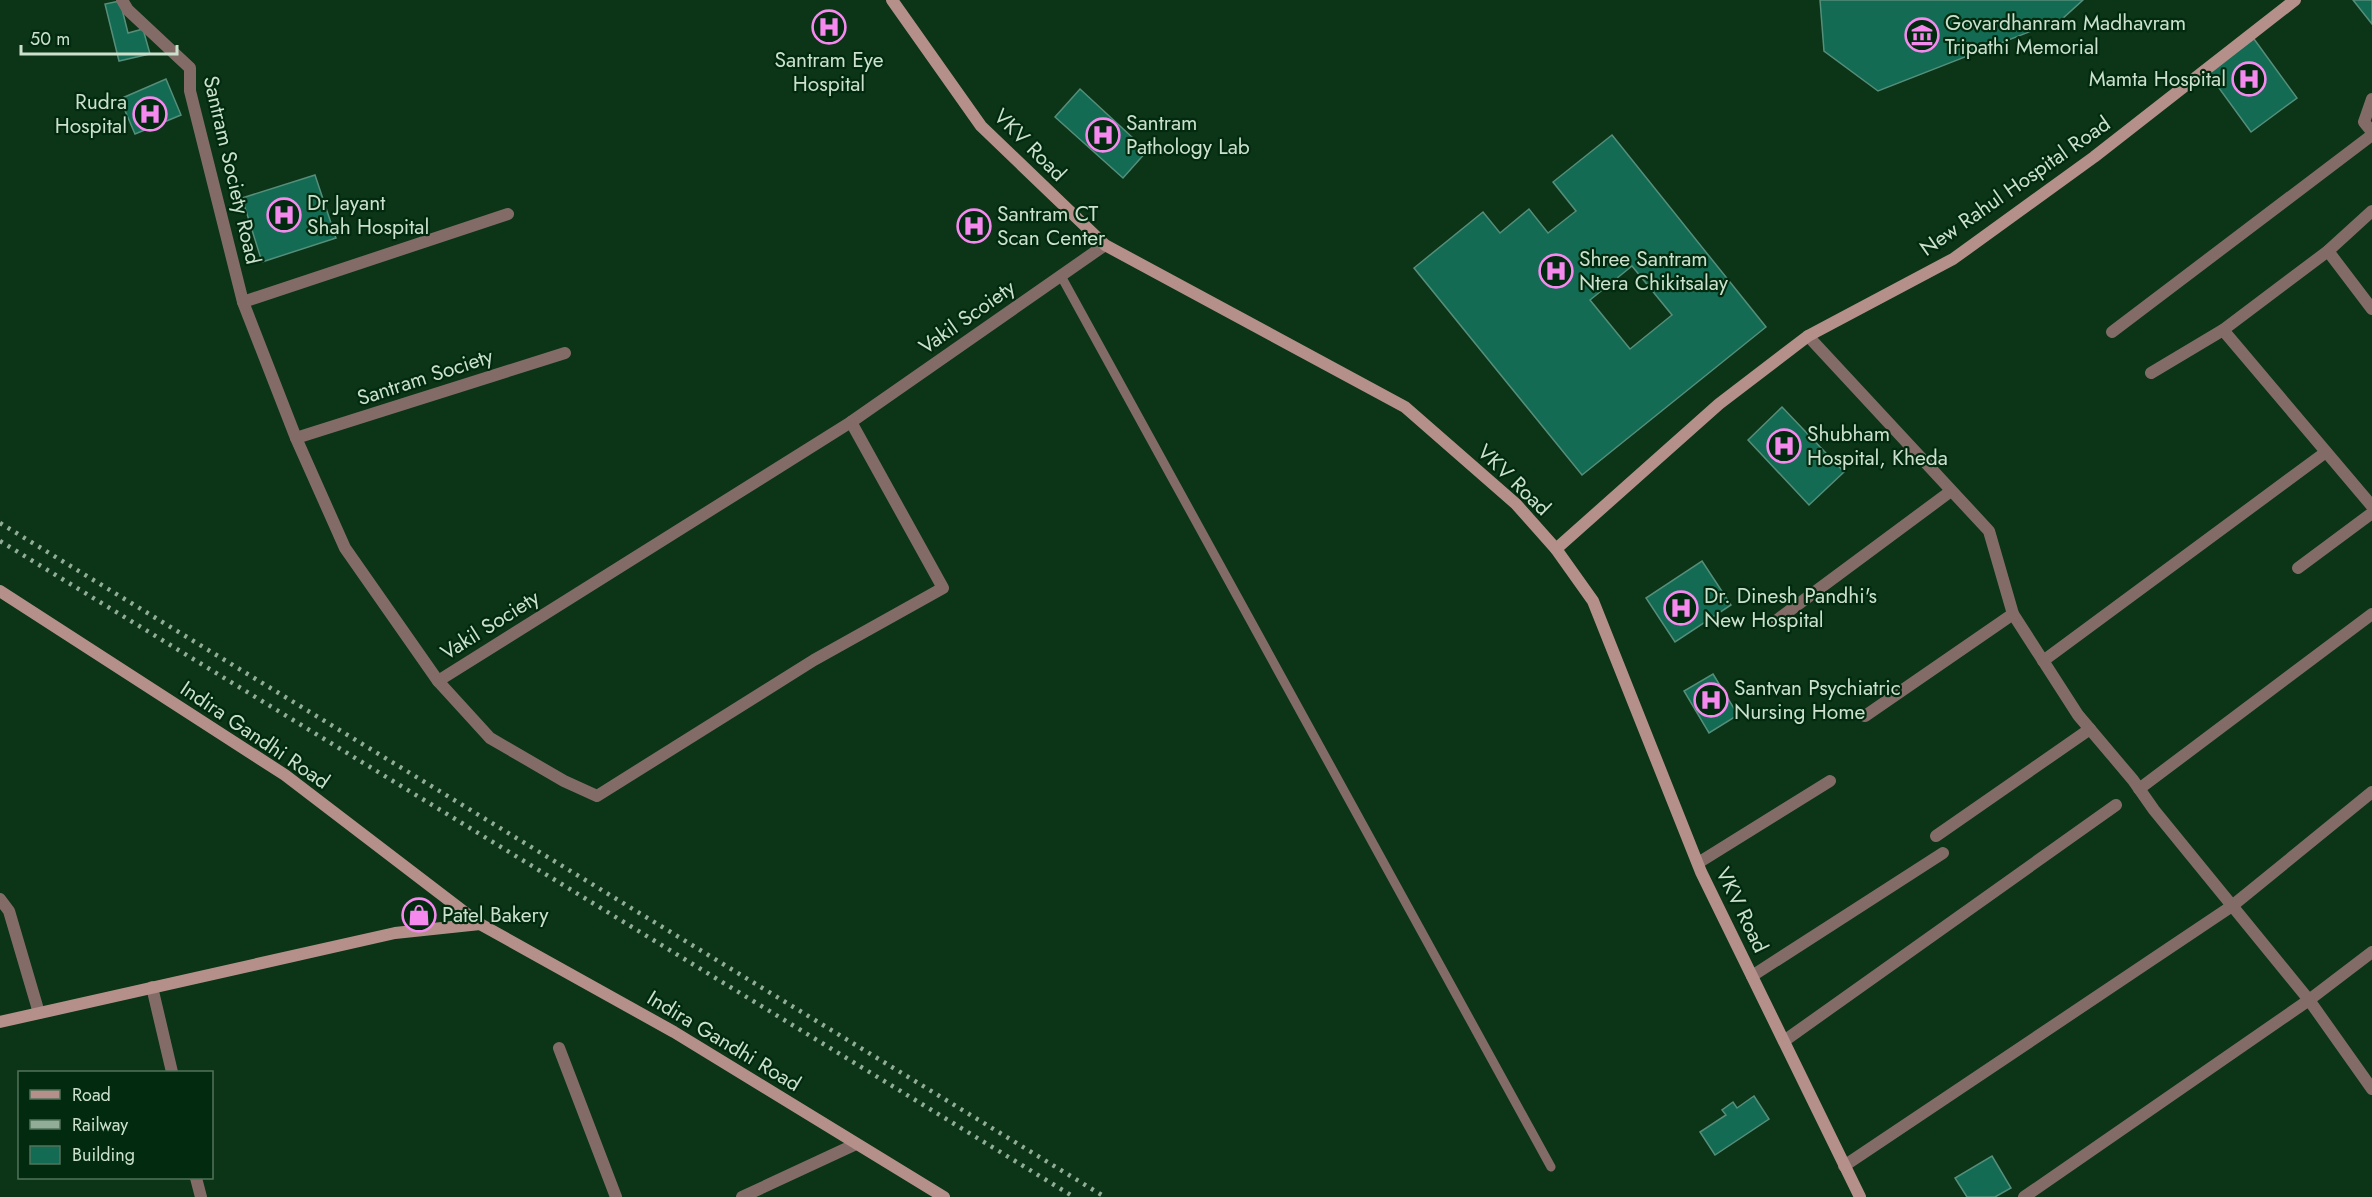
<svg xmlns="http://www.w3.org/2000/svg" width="2372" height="1197" viewBox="0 0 2372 1197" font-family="Jost,sans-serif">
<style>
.building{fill:#146b53;stroke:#558e7a;stroke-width:1.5;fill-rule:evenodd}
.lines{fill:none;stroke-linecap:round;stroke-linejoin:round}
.lane{stroke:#836c68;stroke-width:9}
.street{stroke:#836c68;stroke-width:12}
.secondary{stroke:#b5908a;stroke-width:12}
.rail{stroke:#91ad97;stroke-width:4.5;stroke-dasharray:3 6;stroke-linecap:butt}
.labels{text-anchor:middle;stroke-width:4.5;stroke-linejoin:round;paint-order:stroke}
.poi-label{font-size:21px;fill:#cbe1ce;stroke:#012a0e;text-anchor:start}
.street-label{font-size:21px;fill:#cbe1ce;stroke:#012a0e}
</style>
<rect width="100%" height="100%" fill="#0c3417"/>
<g class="building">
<polygon points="1820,0 2083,0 2062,19 1878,91 1824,51"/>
<polygon points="2353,0 2372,0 2372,24"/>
<polygon points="120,1 128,33 143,29 150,54 119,61 105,4"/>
<polygon points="2254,39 2297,98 2251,132 2208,73"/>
<polygon points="166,79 181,115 135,134 120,99"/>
<polygon points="1080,89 1147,151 1123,178 1055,117"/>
<path d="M1612,135L1766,327L1582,475L1414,268L1483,212L1500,233L1529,209L1548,233L1576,211L1553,182ZM1632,266L1672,315L1630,349L1590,300Z"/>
<polygon points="315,175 336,238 262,262 242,198"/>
<polygon points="1782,407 1844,472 1809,505 1748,440"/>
<polygon points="1702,561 1731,605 1675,642 1646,598"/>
<polygon points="1713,674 1738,715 1709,733 1684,691"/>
<polygon points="1754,1096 1769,1119 1715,1155 1700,1132 1726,1115 1722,1110 1733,1102 1737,1108"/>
<polygon points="1992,1156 2011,1188 1995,1197 1967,1197 1955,1178"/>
</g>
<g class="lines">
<polyline class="lane" points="1061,276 1551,1167"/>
<g class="street">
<polyline points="122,0 128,10 190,68 190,91 243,302"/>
<polyline points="2372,99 2364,122 2372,132"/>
<polyline points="2328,251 2372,309"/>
<polyline points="2223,330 2372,506"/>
<polyline points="2112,332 2372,135"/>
<polyline points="1808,336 1989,531 2013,614 2078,715 2133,780 2154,810 2309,1000 2372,1089"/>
<polyline points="2151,373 2223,330 2328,251 2372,211"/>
<polygon points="851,422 943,588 814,660 597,796 564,781 490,738 438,681"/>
<polyline points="851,422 1105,245"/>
<polyline points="296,438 565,353"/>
<polyline points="2298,568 2372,513"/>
<polyline points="1773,623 1951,491"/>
<polyline points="2043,661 2326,452"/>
<polyline points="438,681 345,548 296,438 243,302 508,214"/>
<polyline points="1865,716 2013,614"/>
<polyline points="2139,789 2372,614"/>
<polyline points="1936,836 2090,729"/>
<polyline points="1698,863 1830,781"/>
<polyline points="0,899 9,911 39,1013"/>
<polyline points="1752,976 1943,853"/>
<polyline points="152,987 172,1072"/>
<polyline points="1784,1041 2116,805"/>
<polyline points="559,1048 616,1197"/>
<polyline points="1844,1166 2232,906 2372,792"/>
<polyline points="196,1178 201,1197"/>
<polyline points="742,1197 856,1144"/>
<polyline points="2024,1197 2309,1000 2372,952"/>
</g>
<g class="secondary">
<polyline points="892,0 981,126 1105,245 1405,407 1516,504 1556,549 1593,601 1701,872 1860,1197"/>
<polyline points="1556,549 1719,404 1808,336 1953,259 2094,157 2295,0"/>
<polyline points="0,591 285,775 480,924 674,1032 944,1197"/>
<polyline points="0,1022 395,933 480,924"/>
</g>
<g class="rail">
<polyline points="0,523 1105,1197"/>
<polyline points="0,541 1074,1197"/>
</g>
</g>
<defs>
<symbol id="hospital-ring" viewBox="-11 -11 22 22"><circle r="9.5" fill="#012a0e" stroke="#f589ee" stroke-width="1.5"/><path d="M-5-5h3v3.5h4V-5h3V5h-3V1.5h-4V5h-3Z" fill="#f589ee"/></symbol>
<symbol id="museum-ring" viewBox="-11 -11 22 22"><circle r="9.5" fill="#012a0e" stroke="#f589ee" stroke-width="1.5"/><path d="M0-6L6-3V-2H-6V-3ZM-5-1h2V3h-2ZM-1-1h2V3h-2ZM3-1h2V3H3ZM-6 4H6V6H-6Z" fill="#f589ee"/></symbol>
<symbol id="shop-ring" viewBox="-11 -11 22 22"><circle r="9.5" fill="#012a0e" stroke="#f589ee" stroke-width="1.5"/><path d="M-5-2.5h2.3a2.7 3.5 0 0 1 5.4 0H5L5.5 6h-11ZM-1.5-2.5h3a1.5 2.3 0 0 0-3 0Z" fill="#f589ee"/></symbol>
</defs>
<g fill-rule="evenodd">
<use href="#hospital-ring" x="810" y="8" width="38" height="38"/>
<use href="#museum-ring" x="1903" y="16" width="38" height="38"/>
<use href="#hospital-ring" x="2230" y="60" width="38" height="38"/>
<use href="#hospital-ring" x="131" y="95" width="38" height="38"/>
<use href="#hospital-ring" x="1084" y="116" width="38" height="38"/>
<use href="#hospital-ring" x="265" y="196" width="38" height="38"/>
<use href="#hospital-ring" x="955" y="207" width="38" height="38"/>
<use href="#hospital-ring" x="1537" y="252" width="38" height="38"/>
<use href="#hospital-ring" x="1765" y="427" width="38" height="38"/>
<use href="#hospital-ring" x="1662" y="589" width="38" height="38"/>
<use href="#hospital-ring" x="1692" y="681" width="38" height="38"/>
<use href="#shop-ring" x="400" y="896" width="38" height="38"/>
</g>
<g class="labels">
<g class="poi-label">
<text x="1945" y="30">Govardhanram Madhavram<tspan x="1945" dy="24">Tripathi Memorial</tspan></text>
<text x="829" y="67" text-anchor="middle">Santram Eye<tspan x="829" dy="24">Hospital</tspan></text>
<text x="2226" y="86" text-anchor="end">Mamta Hospital</text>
<text x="127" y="109" text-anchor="end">Rudra<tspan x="127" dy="24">Hospital</tspan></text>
<text x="1126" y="130">Santram<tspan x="1126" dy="24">Pathology Lab</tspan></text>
<text x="307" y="210">Dr Jayant<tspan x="307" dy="24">Shah Hospital</tspan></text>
<text x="997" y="221">Santram CT<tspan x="997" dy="24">Scan Center</tspan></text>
<text x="1579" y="266">Shree Santram<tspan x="1579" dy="24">Ntera Chikitsalay</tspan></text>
<text x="1807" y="441">Shubham<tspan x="1807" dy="24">Hospital, Kheda</tspan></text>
<text x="1704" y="603">Dr. Dinesh Pandhi's<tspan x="1704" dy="24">New Hospital</tspan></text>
<text x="1734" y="695">Santvan Psychiatric<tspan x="1734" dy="24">Nursing Home</tspan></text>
<text x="442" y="922">Patel Bakery</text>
</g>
<g class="street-label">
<text transform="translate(1030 145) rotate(45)" y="7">VKV Road</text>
<text transform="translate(232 170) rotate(77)" y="7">Santram Society Road</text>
<text transform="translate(2015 186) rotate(-35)" y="7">New Rahul Hospital Road</text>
<text transform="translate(967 317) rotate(-35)" y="7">Vakil Scoiety</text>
<text transform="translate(425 377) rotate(-18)" y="7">Santram Society</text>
<text transform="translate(1514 480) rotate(44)" y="7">VKV Road</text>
<text transform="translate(490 625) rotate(-32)" y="7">Vakil Society</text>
<text transform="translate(255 735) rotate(34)" y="7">Indira Gandhi Road</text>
<text transform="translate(1742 910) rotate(64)" y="7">VKV Road</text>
<text transform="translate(724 1041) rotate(31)" y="7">Indira Gandhi Road</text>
</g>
</g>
<rect x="18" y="1071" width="195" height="108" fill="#012a0e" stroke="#52735b" stroke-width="1.5"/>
<rect x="30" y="1090" width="30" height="9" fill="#b5908a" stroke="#52735b" stroke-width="1.5"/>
<text x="72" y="1101" font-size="18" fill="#cbe1ce">Road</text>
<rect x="30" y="1120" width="30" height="9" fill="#91ad97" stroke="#52735b" stroke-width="1.5"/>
<text x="72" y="1131" font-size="18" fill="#cbe1ce">Railway</text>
<rect x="30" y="1146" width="30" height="18" fill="#146b53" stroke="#52735b" stroke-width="1.5"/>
<text x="72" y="1161" font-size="18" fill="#cbe1ce">Building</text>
<path d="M21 45v9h156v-9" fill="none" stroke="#cbe1ce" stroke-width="3"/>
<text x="30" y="45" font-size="18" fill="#cbe1ce" stroke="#012a0e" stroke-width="4.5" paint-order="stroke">50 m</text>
</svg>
